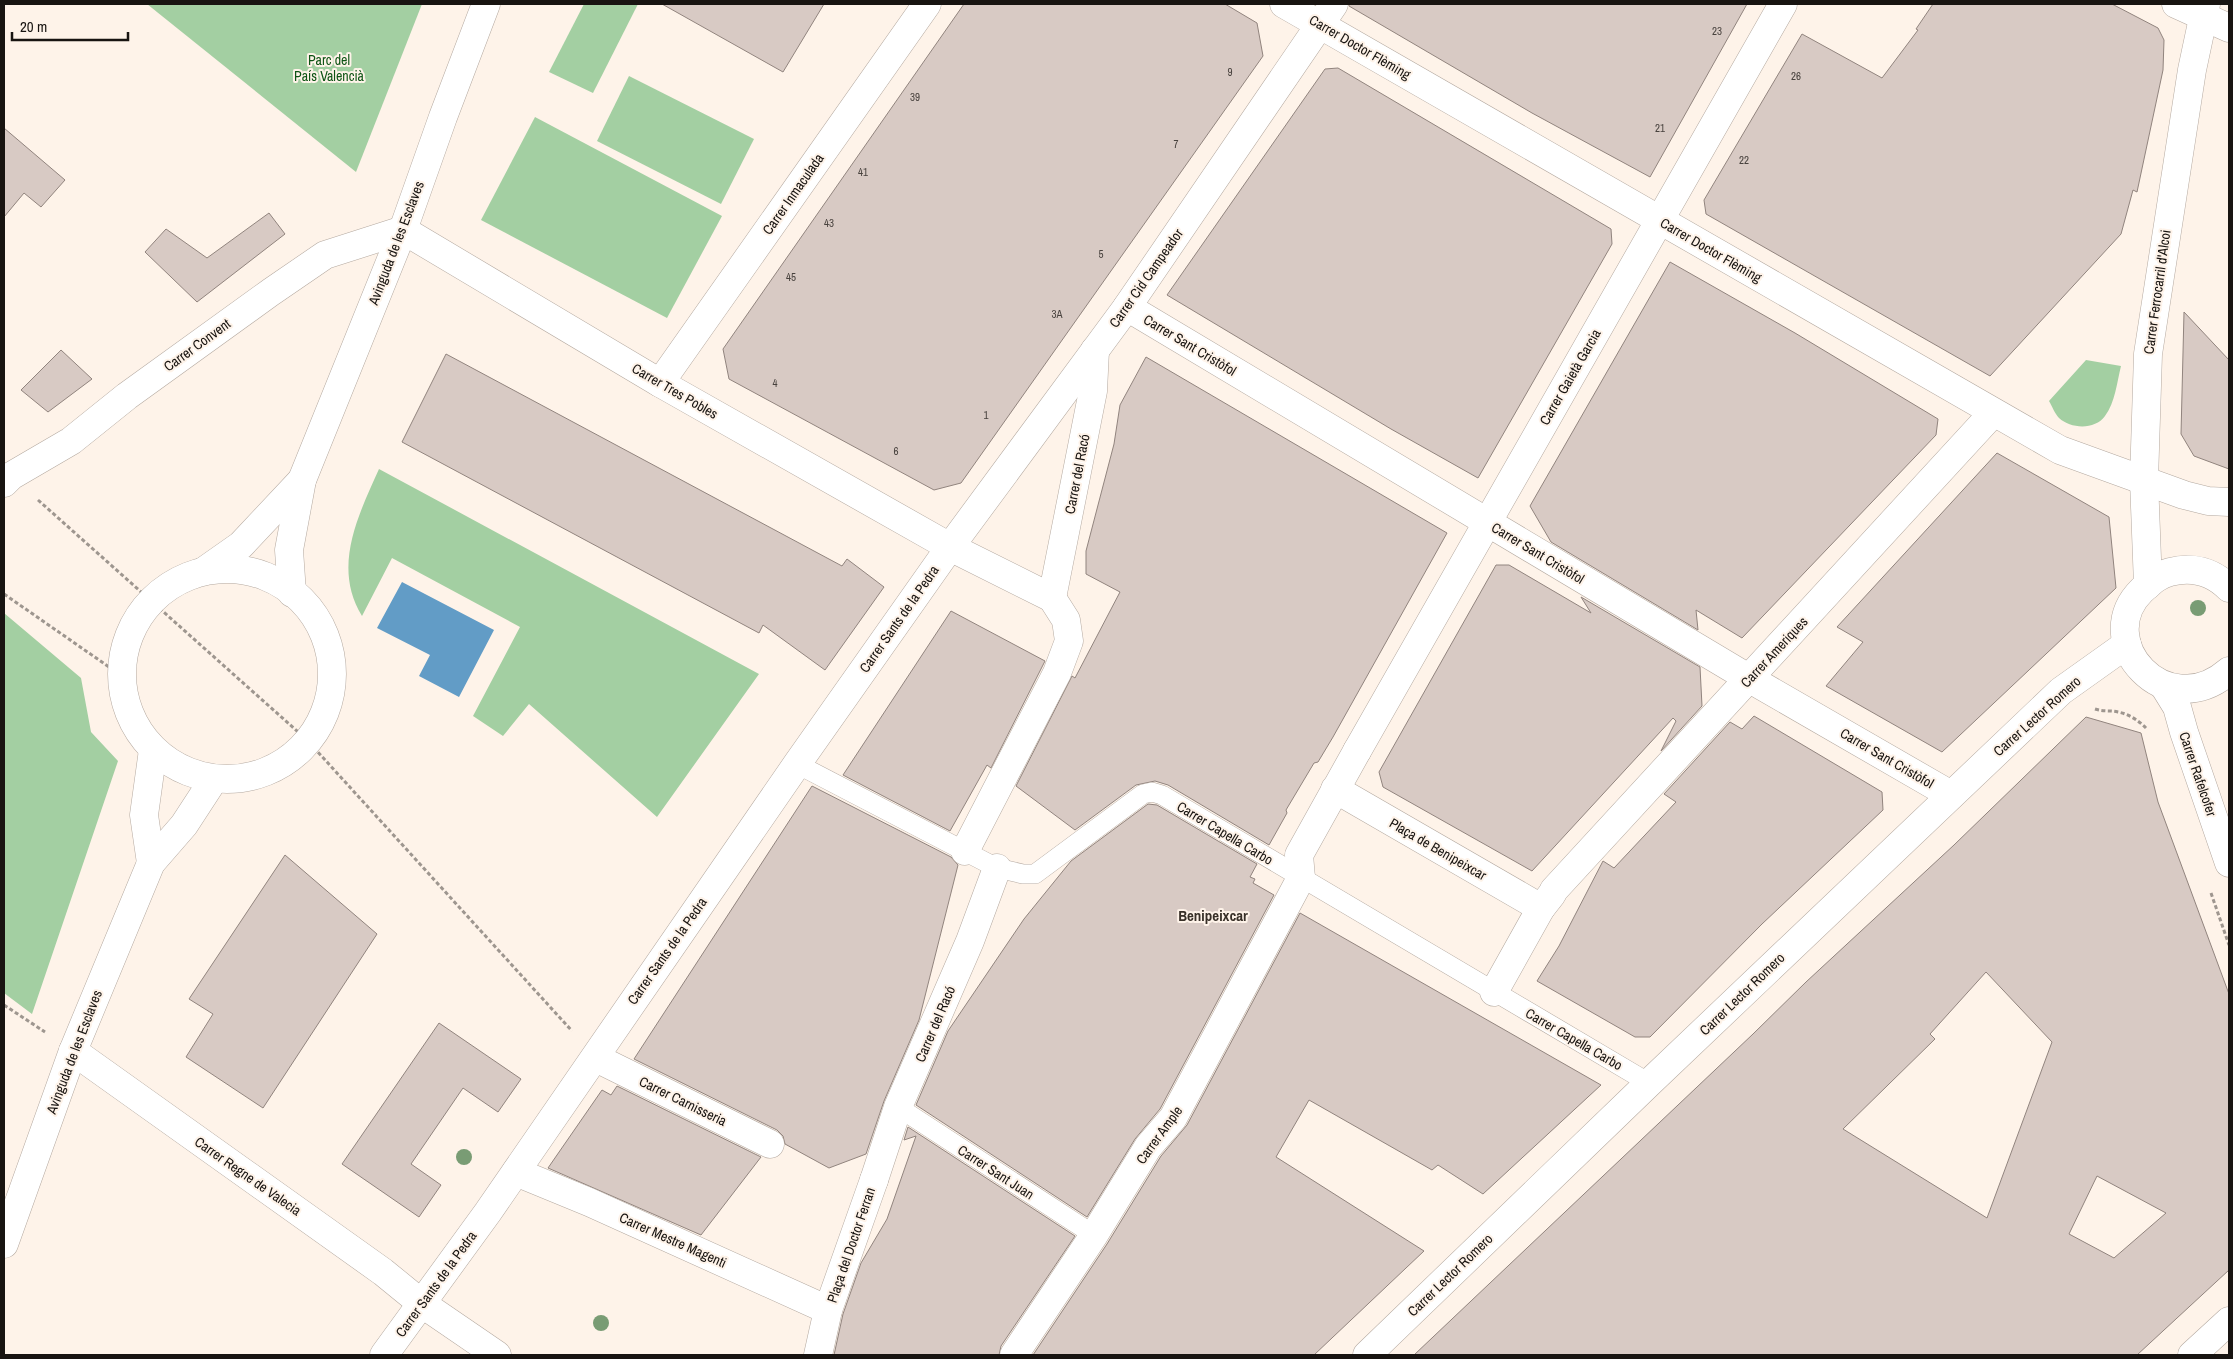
<svg xmlns="http://www.w3.org/2000/svg" width="2233" height="1359" viewBox="0 0 2233 1359" font-family="'Archivo Narrow',sans-serif">
<style>
.green{fill:#a3cfa2}
.water{fill:#629cc6}
.building{fill:#d8cac4;stroke:#91847e;fill-rule:evenodd}
.lines{fill:none;stroke-linecap:round;stroke-linejoin:round}
.service-casing{stroke:#b4a9a0;stroke-width:20}
.pedestrian-casing{stroke:#b4a9a0;stroke-width:29}
.minor-casing{stroke:#b4a9a0;stroke-width:29}
.tertiary-casing{stroke:#b4a9a0;stroke-width:29}
.path{stroke:#9e968f;stroke-width:3;stroke-dasharray:4 2.5;stroke-linecap:butt}
.service{stroke:#fff;stroke-width:19}
.pedestrian{stroke:#fff;stroke-width:28}
.minor{stroke:#fff;stroke-width:28}
.tertiary{stroke:#fff;stroke-width:28}
.tree{fill:#799c74}
.labels{text-anchor:middle;stroke-width:4;stroke-linejoin:round;paint-order:stroke}
.number-label{font-size:11px;fill:#48423e}
.street-label{font-size:14px;fill:#181411;stroke:#fef3e9}
.park-label{font-size:14px;fill:#0d5414;stroke:#fef3e9}
.neighbourhood-label{font-size:15px;font-weight:bold;fill:#383028;stroke:#fef3e9}
</style>
<rect width="100%" height="100%" fill="#fef3e9"/>
<g class="green">
<polygon points="147,4 422,4 356,172"/>
<polygon points="584,4 638,4 593,93 549,72"/>
<polygon points="629,76 754,139 721,204 597,141"/>
<polygon points="535,117 722,216 667,318 481,220"/>
<path d="M2086,360L2121,366C2117,382 2115,403 2105,416C2095,430 2071,429 2059,418C2055,414 2052,406 2049,401Z"/>
<path d="M379,469L759,674L657,817L529,704L503,736L473,716L520,627L392,558L362,616C332,567 358,516 379,469Z"/>
<polygon points="4,613 81,678 91,732 118,761 32,1014 4,993"/>
</g>
<polygon class="water" points="402,582 494,630 459,697 419,676 430,655 377,628"/>
<g class="building">
<polygon points="662,4 824,4 783,72"/>
<polygon points="964,4 1225,4 1257,23 1263,56 961,483 934,490 729,379 723,349"/>
<polygon points="1349,4 1747,4 1650,177 1532,113 1349,6"/>
<polygon points="1933,4 2112,4 2158,28 2164,40 2163,70 2137,192 2133,190 2121,234 1990,376 1706,214 1704,200 1802,34 1882,78 1918,30 1916,29"/>
<polygon points="1338,68 1611,229 1612,244 1478,478 1391,429 1167,295 1325,69"/>
<polygon points="4,128 65,180 41,207 24,193 4,217"/>
<polygon points="269,213 285,234 197,302 145,252 166,229 207,258"/>
<polygon points="1670,262 1795,333 1938,419 1936,435 1742,638 1696,610 1698,630 1551,542 1530,506"/>
<polygon points="2184,312 2229,360 2229,469 2194,456 2181,434"/>
<polygon points="61,350 92,379 48,412 21,390"/>
<polygon points="446,354 842,566 847,559 884,587 825,670 763,625 759,633 402,442"/>
<polygon points="1146,357 1447,533 1333,737 1318,762 1314,763 1286,810 1287,813 1269,845 1168,785 1155,781 1136,785 1075,830 1016,786 1072,676 1075,678 1120,592 1086,574 1086,551 1114,444 1120,405"/>
<polygon points="1997,453 2109,517 2116,588 1942,752 1826,686 1863,642 1837,627"/>
<polygon points="1496,565 1509,565 1591,613 1581,597 1700,667 1702,706 1661,751 1676,721 1673,718 1532,871 1383,787 1379,772"/>
<polygon points="951,611 1045,661 991,768 987,765 950,831 843,775"/>
<polygon points="1754,716 1882,792 1883,810 1762,924 1650,1037 1635,1037 1537,981 1559,946 1603,861 1614,868 1676,802 1664,794 1730,722 1742,729"/>
<path d="M2086,717L2141,733L2158,802L2229,994V1270L2137,1355H1414L1753,1034L1806,982L1954,845ZM1986,972L2052,1042L1987,1218L1843,1129L1935,1039L1930,1034ZM2097,1176L2166,1213L2114,1258L2069,1234Z"/>
<polygon points="812,786 951,857 958,865 919,1020 884,1101 866,1154 829,1168 785,1144 783,1136 777,1130 634,1059"/>
<polygon points="1148,804 1157,805 1257,864 1250,877 1255,879 1253,883 1274,895 1160,1109 1135,1139 1087,1217 916,1105 948,1031 1024,919 1071,861"/>
<polygon points="285,855 377,934 263,1108 186,1057 213,1014 189,999"/>
<polygon points="1300,913 1601,1085 1483,1194 1438,1165 1432,1170 1309,1100 1276,1157 1424,1251 1314,1355 1033,1355 1107,1244 1161,1156 1187,1125"/>
<polygon points="439,1023 521,1079 498,1112 463,1088 411,1164 441,1185 419,1217 342,1164"/>
<polygon points="617,1086 761,1157 701,1235 548,1168 602,1090 611,1095"/>
<polygon points="908,1127 1075,1236 1001,1346 999,1355 834,1355 843,1314 861,1263 887,1219 916,1136 904,1140"/>
</g>
<g class="lines">
<defs>
<g id="service">
<polyline points="797,764 997,868 1023,874 1035,874 1143,794 1152,792 1162,795 1649,1083"/>
<polyline points="898,1107 1094,1235"/>
</g>
<g id="pedestrian">
<polyline points="1335,789 1541,908"/>
<polyline points="965,851 1057,673 1069,641 1066,620 1052,598"/>
<polyline points="1301,878 1299,855 1357,751"/>
<polyline points="1494,992 1541,908 1552,894"/>
<polyline points="596,1058 770,1144"/>
<polyline points="516,1172 589,1202 828,1310"/>
<polyline points="818,1355 828,1310 874,1180"/>
</g>
<g id="minor">
<polyline points="1284,4 2060,450 2184,495 2208,501 2229,502"/>
<polyline points="2176,4 2229,28"/>
<polyline points="1127,307 1750,679 1951,795"/>
<polyline points="660,383 927,4"/>
<polyline points="4,483 11,476 71,441 127,396 271,292 325,255 403,230 660,383 950,547 1052,598 1093,391 1095,350"/>
<polyline points="2148,585 2144,480 2148,354 2192,70 2206,4"/>
<polyline points="2164,686 2177,707 2184,732 2229,863"/>
<polyline points="1357,751 1783,4"/>
<polyline points="1554,890 1993,413"/>
<polyline points="73,1051 383,1272 421,1303 497,1355"/>
<polyline points="874,1180 898,1107 970,941 997,868"/>
<polyline points="384,1355 488,1212 797,764 950,547 1127,307 1334,4"/>
<polyline points="1014,1355 1094,1235 1148,1147 1173,1118 1301,878"/>
<polyline points="2192,1355 2229,1321"/>
</g>
<g id="tertiary">
<circle cx="227" cy="674" r="105"/>
<polyline points="204,571 241,545 302,480"/>
<path d="M2229,588C2213,572 2193,566 2170,572C2158,575 2151,582 2142,590C2090,641 2166,726 2229,671"/>
<polyline points="292,593 289,550 302,480 403,230 443,117 486,4"/>
<polyline points="151,863 144,815 153,750"/>
<polyline points="4,1244 73,1051 151,863 184,825 214,779"/>
<polyline points="1367,1355 1649,1083 2061,691 2127,644"/>
</g>
</defs>
<use href="#service" class="service-casing"/>
<use href="#pedestrian" class="pedestrian-casing"/>
<use href="#minor" class="minor-casing"/>
<use href="#tertiary" class="tertiary-casing"/>
<g class="path">
<polyline points="38,500 306,739 572,1031"/>
<polyline points="4,594 122,676"/>
<path d="M2095,709C2104,712 2110,710 2118,712C2129,714 2139,721 2146,728"/>
<polyline points="2211,893 2229,945"/>
<polyline points="4,1005 45,1032"/>
</g>
<use href="#service" class="service"/>
<use href="#pedestrian" class="pedestrian"/>
<use href="#minor" class="minor"/>
<use href="#tertiary" class="tertiary"/>
</g>
<g class="tree">
<circle cx="2198" cy="608" r="8"/>
<circle cx="464" cy="1157" r="8"/>
<circle cx="601" cy="1323" r="8"/>
</g>
<g class="labels">
<g class="number-label">
<text x="1717" y="35">23</text>
<text x="1230" y="76">9</text>
<text x="1796" y="80">26</text>
<text x="915" y="101">39</text>
<text x="1660" y="132">21</text>
<text x="1176" y="148">7</text>
<text x="1744" y="164">22</text>
<text x="863" y="176">41</text>
<text x="829" y="227">43</text>
<text x="1101" y="258">5</text>
<text x="791" y="281">45</text>
<text x="1057" y="318">3A</text>
<text x="775" y="387">4</text>
<text x="986" y="419">1</text>
<text x="896" y="455">6</text>
</g>
<g class="street-label">
<text transform="translate(1360 47) rotate(30)" y="5">Carrer Doctor Flèming</text>
<text transform="translate(793 194) rotate(-55)" y="5">Carrer Inmaculada</text>
<text transform="translate(396 243) rotate(-69)" y="5">Avinguda de les Esclaves</text>
<text transform="translate(1711 250) rotate(30)" y="5">Carrer Doctor Flèming</text>
<text transform="translate(1146 278) rotate(-55)" y="5">Carrer Cid Campeador</text>
<text transform="translate(2157 292) rotate(-82)" y="5">Carrer Ferrocarril d'Alcoi</text>
<text transform="translate(197 345) rotate(-36)" y="5">Carrer Convent</text>
<text transform="translate(1190 345) rotate(31)" y="5">Carrer Sant Cristòfol</text>
<text transform="translate(1570 377) rotate(-60)" y="5">Carrer Gaietà Garcia</text>
<text transform="translate(675 391) rotate(30)" y="5">Carrer Tres Pobles</text>
<text transform="translate(1077 474) rotate(-79)" y="5">Carrer del Racó</text>
<text transform="translate(1538 553) rotate(31)" y="5">Carrer Sant Cristòfol</text>
<text transform="translate(899 619) rotate(-55)" y="5">Carrer Sants de la Pedra</text>
<text transform="translate(1774 652) rotate(-47)" y="5">Carrer Ameriques</text>
<text transform="translate(2037 716) rotate(-42)" y="5">Carrer Lector Romero</text>
<text transform="translate(1887 758) rotate(30)" y="5">Carrer Sant Cristòfol</text>
<text transform="translate(2198 774) rotate(71)" y="5">Carrer Rafelcofer</text>
<text transform="translate(1225 833) rotate(31)" y="5">Carrer Capella Carbo</text>
<text transform="translate(1438 849) rotate(30)" y="5">Plaça de Benipeixcar</text>
<text transform="translate(667 951) rotate(-55)" y="5">Carrer Sants de la Pedra</text>
<text transform="translate(1742 994) rotate(-44)" y="5">Carrer Lector Romero</text>
<text transform="translate(935 1024) rotate(-67)" y="5">Carrer del Racó</text>
<text transform="translate(1574 1039) rotate(30)" y="5">Carrer Capella Carbo</text>
<text transform="translate(74 1052) rotate(-69)" y="5">Avinguda de les Esclaves</text>
<text transform="translate(683 1101) rotate(26)" y="5">Carrer Carnisseria</text>
<text transform="translate(1159 1135) rotate(-54)" y="5">Carrer Ample</text>
<text transform="translate(996 1172) rotate(33)" y="5">Carrer Sant Juan</text>
<text transform="translate(248 1176) rotate(35)" y="5">Carrer Regne de Valecia</text>
<text transform="translate(673 1240) rotate(24)" y="5">Carrer Mestre Magenti</text>
<text transform="translate(851 1245) rotate(-71)" y="5">Plaça del Doctor Ferran</text>
<text transform="translate(1450 1275) rotate(-44)" y="5">Carrer Lector Romero</text>
<text transform="translate(436 1284) rotate(-54)" y="5">Carrer Sants de la Pedra</text>
</g>
<g class="park-label">
<text x="329" y="65">Parc del<tspan x="329" dy="16">País Valencià</tspan></text>
</g>
<g class="neighbourhood-label">
<text x="1213" y="921">Benipeixcar</text>
</g>
</g>
<rect width="2233" height="1359" fill="none" stroke="#181411" stroke-width="10"/>
<path d="M12 32v8h116v-8" fill="none" stroke="#181411" stroke-width="2.5"/>
<text x="20" y="32" font-size="15" fill="#181411" stroke="#fef3e9" stroke-width="4" paint-order="stroke">20 m</text>
</svg>
